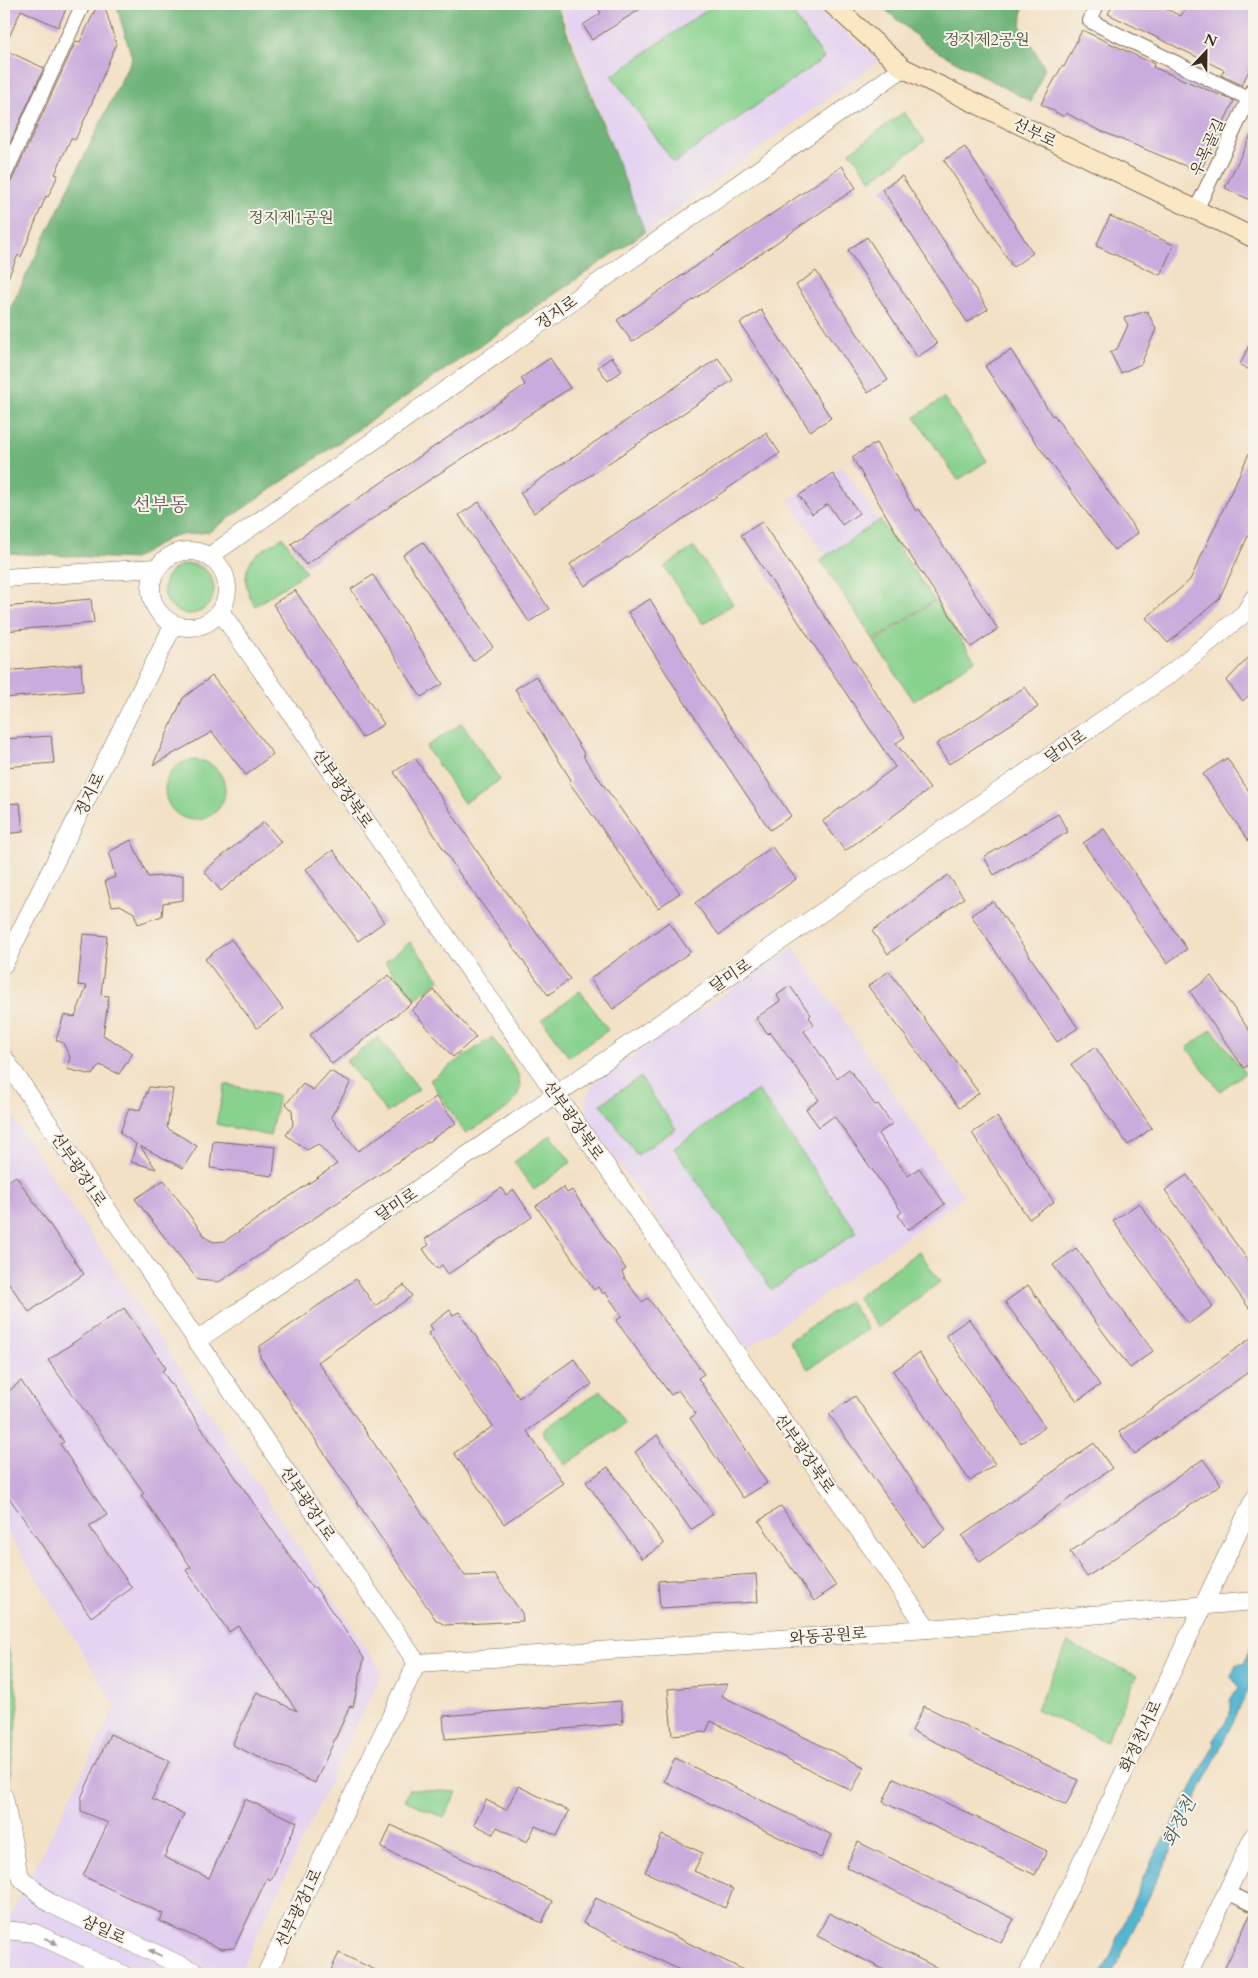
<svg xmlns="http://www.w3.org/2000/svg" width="1258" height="1978" viewBox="0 0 1258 1978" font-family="Cardo,'Noto Serif KR',serif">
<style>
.built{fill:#e4d3f1}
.green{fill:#88d28e;stroke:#627e56}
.forest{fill:#6eb479;stroke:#546f4c}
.water{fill:#53b6d1;stroke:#477078}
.building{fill:#c9abdd}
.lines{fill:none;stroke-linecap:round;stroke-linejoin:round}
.minor-casing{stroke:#7b6a59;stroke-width:16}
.tertiary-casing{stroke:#7b6a59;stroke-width:19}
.secondary-casing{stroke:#7b6a59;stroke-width:21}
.minor{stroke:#fff;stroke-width:14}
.tertiary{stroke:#fff;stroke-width:18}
.secondary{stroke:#fae7c3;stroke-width:19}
.oneway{fill:#a79f9a}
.labels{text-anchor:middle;stroke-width:4;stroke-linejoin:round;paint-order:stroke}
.park-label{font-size:16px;fill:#4e543a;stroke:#f7f3e8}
.street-label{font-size:16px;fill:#3b2a1e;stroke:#f7f3e8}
.water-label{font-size:18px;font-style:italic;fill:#435b5d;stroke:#f7f3e8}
.quarter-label{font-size:19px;fill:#6d5761;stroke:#f7f3e8}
</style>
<rect width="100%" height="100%" fill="#f7f3e8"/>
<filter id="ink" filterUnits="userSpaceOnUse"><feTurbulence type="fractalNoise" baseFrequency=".02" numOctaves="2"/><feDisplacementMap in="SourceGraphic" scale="10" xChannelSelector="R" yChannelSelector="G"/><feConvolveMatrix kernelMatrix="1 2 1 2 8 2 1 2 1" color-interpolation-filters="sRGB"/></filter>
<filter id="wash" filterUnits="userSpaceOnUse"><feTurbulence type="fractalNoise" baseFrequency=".0096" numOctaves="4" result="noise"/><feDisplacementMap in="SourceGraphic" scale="20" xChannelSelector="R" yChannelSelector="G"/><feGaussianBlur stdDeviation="1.12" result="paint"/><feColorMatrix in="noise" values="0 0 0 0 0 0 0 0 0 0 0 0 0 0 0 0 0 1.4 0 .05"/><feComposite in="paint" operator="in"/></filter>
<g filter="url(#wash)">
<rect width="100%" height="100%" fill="#f3e1c6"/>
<g class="built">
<polygon points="559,4 809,4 880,60 645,232"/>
<polygon points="842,466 879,521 826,556 789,500"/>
<polygon points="794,948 964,1197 748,1348 592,1126 587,1114 586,1098 592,1086 602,1076"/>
<polygon points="4,1105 382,1672 239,1974 4,1974 4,1929 116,1706 4,1526"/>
</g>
<g class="green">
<polygon points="715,4 786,4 824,58 674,163 612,76"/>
<polygon points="904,112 925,141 871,180 850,152"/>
<polygon points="944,398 987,461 958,480 915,417"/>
<polygon points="880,520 934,600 874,640 820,560"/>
<path d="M283,537L306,572L255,606C245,592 241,568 256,555C264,548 275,543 283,537Z"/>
<polygon points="694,547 733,604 703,624 664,567"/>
<circle cx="189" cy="589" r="25"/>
<polygon points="935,601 975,660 914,701 874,642"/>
<polygon points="462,723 500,780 464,803 426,747"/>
<circle cx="195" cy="790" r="30"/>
<polygon points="410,942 440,980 415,999 385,962"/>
<polygon points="580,991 608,1030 569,1057 542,1019"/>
<polygon points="1212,1029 1245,1073 1220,1091 1187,1048"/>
<polygon points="378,1037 419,1089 387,1113 346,1061"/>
<path d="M492,1037C499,1048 509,1058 515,1069C535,1103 488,1120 465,1133L430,1080Z"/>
<polygon points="640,1077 676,1129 637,1155 601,1104"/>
<polygon points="225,1084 279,1096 270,1136 216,1124"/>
<polygon points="758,1090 857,1232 772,1290 674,1148"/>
<polygon points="551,1135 571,1162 534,1190 514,1162"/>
<polygon points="919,1251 940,1282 878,1328 857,1297"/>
<polygon points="849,1301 868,1329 808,1369 789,1341"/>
<polygon points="601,1390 625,1424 565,1465 542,1431"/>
<polygon points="4,1627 19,1704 4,1822"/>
<polygon points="1068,1643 1137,1676 1106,1742 1036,1709"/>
<polygon points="410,1789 457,1792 444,1818 405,1800"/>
</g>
<g class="forest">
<polygon points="116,4 556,4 645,232 209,532 173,536 134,559 4,553 5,319 132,58"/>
<polygon points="879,4 1023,4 1021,27 1045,68 1031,102 929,47"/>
</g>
<polygon class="water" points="1254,1640 1254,1678 1112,1974 1101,1974 1110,1957 1143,1878 1215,1744 1213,1740 1230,1715 1230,1700 1238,1687 1231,1676 1236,1664 1244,1664"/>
<g id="blocks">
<g class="building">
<polygon points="4,4 59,4 67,7 58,27 21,10 4,49"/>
<polygon points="98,4 104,4 116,44 89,110 75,140 71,138 55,174 58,175 48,197 46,196 21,257 18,255 4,287 4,185 12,180 76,41 80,42"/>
<polygon points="595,4 648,4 592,40 583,25 601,13"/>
<polygon points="1113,4 1155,4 1181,16 1187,4 1254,4 1254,60 1242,85 1221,75 1224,70 1108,14"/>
<polygon points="1082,30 1154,64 1153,67 1234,101 1200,172 1096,129 1066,113 1064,117 1041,104 1062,66 1064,67"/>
<polygon points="7,51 44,68 4,156 4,59"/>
<polygon points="1254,129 1254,202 1225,188"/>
<polygon points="965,147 1033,253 1013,267 944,160"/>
<polygon points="842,166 856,188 632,342 617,320"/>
<polygon points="902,176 988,309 967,322 882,189"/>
<polygon points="1110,216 1174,245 1160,275 1096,246"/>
<polygon points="867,237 937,344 917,357 848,250"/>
<polygon points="816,271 888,380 868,393 796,285"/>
<polygon points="761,310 831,418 810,431 740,323"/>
<polygon points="1147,311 1156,329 1141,364 1121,373 1110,352 1117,349 1128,325 1124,318"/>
<polygon points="1254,334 1254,372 1240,365"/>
<polygon points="1011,350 1052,416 1054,415 1138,533 1114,550 1021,422 985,366"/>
<polygon points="612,357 622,371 608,381 598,367"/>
<polygon points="550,358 570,388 408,494 306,565 291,544 525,385 521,378"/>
<polygon points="718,358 733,380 534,513 520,493"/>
<polygon points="766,433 780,453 585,586 570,564"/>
<polygon points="876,443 916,511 919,509 998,629 971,647 904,546 852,457"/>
<polygon points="1254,443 1254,523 1219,599 1168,643 1146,618 1190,580"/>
<polygon points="833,474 859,513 842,525 828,504 812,514 799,495"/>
<polygon points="479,502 549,609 529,622 459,515"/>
<polygon points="762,522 905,737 896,743 930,789 845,851 823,821 895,767 741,535"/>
<polygon points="423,542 493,647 473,661 403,555"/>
<polygon points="373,575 443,684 421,697 351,589"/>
<polygon points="295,590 384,724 362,738 273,604"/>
<polygon points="91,599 94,623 4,631 4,607"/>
<polygon points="650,599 698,677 791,816 770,830 678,692 628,612"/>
<polygon points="1254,652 1254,690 1243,701 1226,681"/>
<polygon points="81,664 83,691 4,698 4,671"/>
<polygon points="212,676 273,754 246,775 212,732 153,765 183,698"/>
<polygon points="536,676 585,755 583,756 680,893 658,908 569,782 571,780 515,689"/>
<polygon points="1025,687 1038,707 949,764 936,744"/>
<polygon points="51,736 54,763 4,767 4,739"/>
<polygon points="415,758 479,854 570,979 548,995 457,870 394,772"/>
<polygon points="1227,758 1254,799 1254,849 1203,774"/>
<polygon points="20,803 23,832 4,834 4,804"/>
<polygon points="1058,814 1068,832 994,875 984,857"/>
<polygon points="264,822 281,842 221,891 204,871"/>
<polygon points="1104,829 1187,949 1167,963 1083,843"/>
<polygon points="131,840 148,877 183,875 183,900 163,903 162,916 138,924 134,913 120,905 112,906 105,881 115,877 109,852"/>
<polygon points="772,847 796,879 719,935 695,903"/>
<polygon points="333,850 384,922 358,941 306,869"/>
<polygon points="948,875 964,898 888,954 872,931"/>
<polygon points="993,901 1078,1028 1057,1042 971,915"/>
<polygon points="669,922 690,952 613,1009 590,979"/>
<polygon points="83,934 107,936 101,995 109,996 103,1035 133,1053 119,1074 100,1065 92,1075 67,1069 70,1057 63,1043 56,1040 64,1015 75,1017 87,986 78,985"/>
<polygon points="231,939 283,1009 257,1028 205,959"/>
<polygon points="889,971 979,1093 959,1108 868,986"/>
<polygon points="389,975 412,1003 332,1064 310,1035"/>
<polygon points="1211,976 1254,1037 1254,1061 1244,1068 1190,992"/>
<polygon points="790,986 811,1015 809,1017 814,1024 804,1031 837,1078 849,1069 875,1105 878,1104 892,1124 878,1134 908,1176 919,1168 945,1204 908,1230 898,1215 902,1212 834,1116 819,1127 806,1109 819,1100 770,1032 768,1034 756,1018 780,1001 777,995"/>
<polygon points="434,990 476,1037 453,1057 412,1010"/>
<polygon points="1095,1047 1152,1128 1128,1145 1071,1064"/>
<polygon points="330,1071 351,1082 331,1117 358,1151 436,1097 456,1123 219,1282 198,1280 135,1199 164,1180 206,1238 214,1242 225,1241 337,1164 318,1144 307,1150 286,1135 293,1125 292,1110 286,1104 303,1084 313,1090"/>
<polygon points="149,1087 173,1089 167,1128 197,1146 183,1168 140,1146 156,1169 131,1162 136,1144 120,1133 129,1108 140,1110"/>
<polygon points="997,1117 1054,1202 1029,1219 972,1133"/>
<polygon points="213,1141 276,1147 273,1176 210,1168"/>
<polygon points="1187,1175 1254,1269 1254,1315 1165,1190"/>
<polygon points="16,1176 84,1274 29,1312 4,1276 4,1184"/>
<polygon points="563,1187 567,1193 572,1190 626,1269 622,1272 625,1279 642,1302 648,1298 704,1374 698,1378 702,1384 767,1483 743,1498 690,1418 696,1414 678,1390 671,1395 616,1321 622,1316 605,1292 603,1294 598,1287 594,1290 536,1206"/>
<polygon points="501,1188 506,1195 514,1190 532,1217 448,1274 442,1265 437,1269 423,1249 429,1245 425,1239"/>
<polygon points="1139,1203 1213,1306 1188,1324 1113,1221"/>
<polygon points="1076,1248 1153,1351 1130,1368 1053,1265"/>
<polygon points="356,1279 375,1306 404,1285 412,1296 318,1362 465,1576 495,1575 522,1613 523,1621 445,1625 436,1620 260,1357 259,1347"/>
<polygon points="1028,1285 1100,1385 1077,1401 1005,1302"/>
<polygon points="124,1308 166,1368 162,1371 313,1589 315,1587 364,1658 353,1707 350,1706 315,1783 232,1745 257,1692 297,1711 238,1626 229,1632 186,1570 191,1567 141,1495 144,1493 48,1360"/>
<polygon points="450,1310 453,1315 459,1312 519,1398 574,1359 592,1384 527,1431 563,1483 504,1524 454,1453 493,1426 428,1333 433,1330 430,1325"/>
<polygon points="969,1319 1045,1427 1021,1443 946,1335"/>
<polygon points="1254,1336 1254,1368 1135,1454 1119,1432"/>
<polygon points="919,1353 995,1464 970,1481 893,1371"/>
<polygon points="21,1381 64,1442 60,1444 107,1515 89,1526 132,1588 91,1617 4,1490 4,1395"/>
<polygon points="855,1396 946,1530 922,1547 829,1414"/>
<polygon points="657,1435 713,1514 691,1530 635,1452"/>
<polygon points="1094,1443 1112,1468 980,1562 962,1536"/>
<polygon points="1203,1459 1221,1484 1087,1577 1070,1552"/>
<polygon points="608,1467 664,1544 642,1559 586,1482"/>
<polygon points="781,1506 836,1586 814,1601 759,1521"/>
<polygon points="756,1574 758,1602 660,1608 658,1581"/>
<polygon points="727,1684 722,1696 864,1767 852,1791 711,1721 706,1732 672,1735 668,1689"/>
<polygon points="621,1701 623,1724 445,1739 443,1716"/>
<polygon points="924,1706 1078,1780 1066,1805 912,1731"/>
<polygon points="110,1734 169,1761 152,1799 184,1814 164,1857 209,1878 245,1799 297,1822 271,1880 267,1878 234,1948 221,1949 160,1921 163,1914 83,1876 108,1823 81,1811 81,1798"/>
<polygon points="675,1758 832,1835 821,1858 664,1781"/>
<polygon points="894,1778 1047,1851 1035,1875 883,1802"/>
<polygon points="518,1786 569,1811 557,1836 535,1826 527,1842 497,1827 493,1834 474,1824 486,1800 506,1810"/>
<polygon points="391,1825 552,1901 542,1923 381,1848"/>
<polygon points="662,1835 703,1853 694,1871 733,1889 725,1908 645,1872"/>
<polygon points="858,1842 1014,1919 1001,1943 846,1867"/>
<polygon points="596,1898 752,1974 688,1974 583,1923"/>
<polygon points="829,1913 949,1974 892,1974 817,1936"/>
<polygon points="1251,1913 1254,1914 1254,1963 1249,1974 1222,1974"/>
<polygon points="339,1953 384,1974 329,1974"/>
</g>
</g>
</g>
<g filter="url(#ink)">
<use href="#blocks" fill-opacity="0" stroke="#7b6a59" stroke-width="1"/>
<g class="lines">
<defs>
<g id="minor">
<polyline points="1097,4 1090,21 1254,101"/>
<polyline points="4,176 83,4"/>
<polyline points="1196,210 1254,88"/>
<polyline points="1227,1892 1254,1905"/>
</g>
<g id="tertiary">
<circle cx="189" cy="589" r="38"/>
<polyline points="210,556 903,68"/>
<polyline points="4,578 156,568"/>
<polyline points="220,611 928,1629"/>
<polyline points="4,964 174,624"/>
<polyline points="4,1058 417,1663 266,1974"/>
<polyline points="196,1341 1170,674 1245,613 1254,598"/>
<polyline points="417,1663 928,1629 1254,1601"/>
<polyline points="4,1797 18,1871 22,1879 51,1904 199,1974"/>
<polyline points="4,1930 34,1933 122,1974"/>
<polyline points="1028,1974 1254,1499"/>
<polyline points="1188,1974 1254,1835"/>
</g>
<polyline id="secondary" points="832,4 903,68 1254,238"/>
</defs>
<use href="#minor" class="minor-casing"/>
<use href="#tertiary" class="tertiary-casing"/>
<use href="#secondary" class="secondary-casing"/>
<use href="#minor" class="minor"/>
<use href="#tertiary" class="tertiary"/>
<use href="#secondary" class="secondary"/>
</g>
<defs><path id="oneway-solid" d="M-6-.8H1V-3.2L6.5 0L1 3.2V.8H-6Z" transform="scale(1.25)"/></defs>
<g class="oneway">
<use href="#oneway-solid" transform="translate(51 1941) rotate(25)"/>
<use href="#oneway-solid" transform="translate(155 1953) rotate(-155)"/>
</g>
</g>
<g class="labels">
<g class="park-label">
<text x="987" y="45">정지제2공원</text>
<text x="291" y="223">정지제1공원</text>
</g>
<g class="street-label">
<text transform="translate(1035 132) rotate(26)" y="6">선부로</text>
<text transform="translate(1207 147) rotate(-65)" y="6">우목골길</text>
<text transform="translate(556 312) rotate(-35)" y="6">정지로</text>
<text transform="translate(1065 746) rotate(-34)" y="6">달미로</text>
<text transform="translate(343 788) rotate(55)" y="6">선부광장북로</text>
<text transform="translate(89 794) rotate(-64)" y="6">정지로</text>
<text transform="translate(730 975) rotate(-34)" y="6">달미로</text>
<text transform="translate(574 1120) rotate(55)" y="6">선부광장북로</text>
<text transform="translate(79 1169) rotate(56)" y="6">선부광장1로</text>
<text transform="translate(396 1204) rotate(-34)" y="6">달미로</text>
<text transform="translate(805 1453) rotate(55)" y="6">선부광장북로</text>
<text transform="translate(308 1503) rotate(56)" y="6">선부광장1로</text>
<text transform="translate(828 1635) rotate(-4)" y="6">와동공원로</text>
<text transform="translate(1140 1736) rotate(-65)" y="6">화정천서로</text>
<text transform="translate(298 1908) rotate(-64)" y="6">선부광장1로</text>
<text transform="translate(104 1929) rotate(25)" y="6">삼일로</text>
</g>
<g class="water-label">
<text transform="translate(1179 1822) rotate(-64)" y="6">화정천</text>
</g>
<g class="quarter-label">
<text x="160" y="511">선부동</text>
</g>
</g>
<rect width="1258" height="1978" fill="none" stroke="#f7f3e8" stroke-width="20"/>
<g transform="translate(1206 52) rotate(22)" stroke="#f7f3e8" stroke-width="4" paint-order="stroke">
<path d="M0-4L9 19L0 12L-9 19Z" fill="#3b2a1e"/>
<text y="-8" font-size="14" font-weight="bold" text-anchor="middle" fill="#3b2a1e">N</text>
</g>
</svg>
